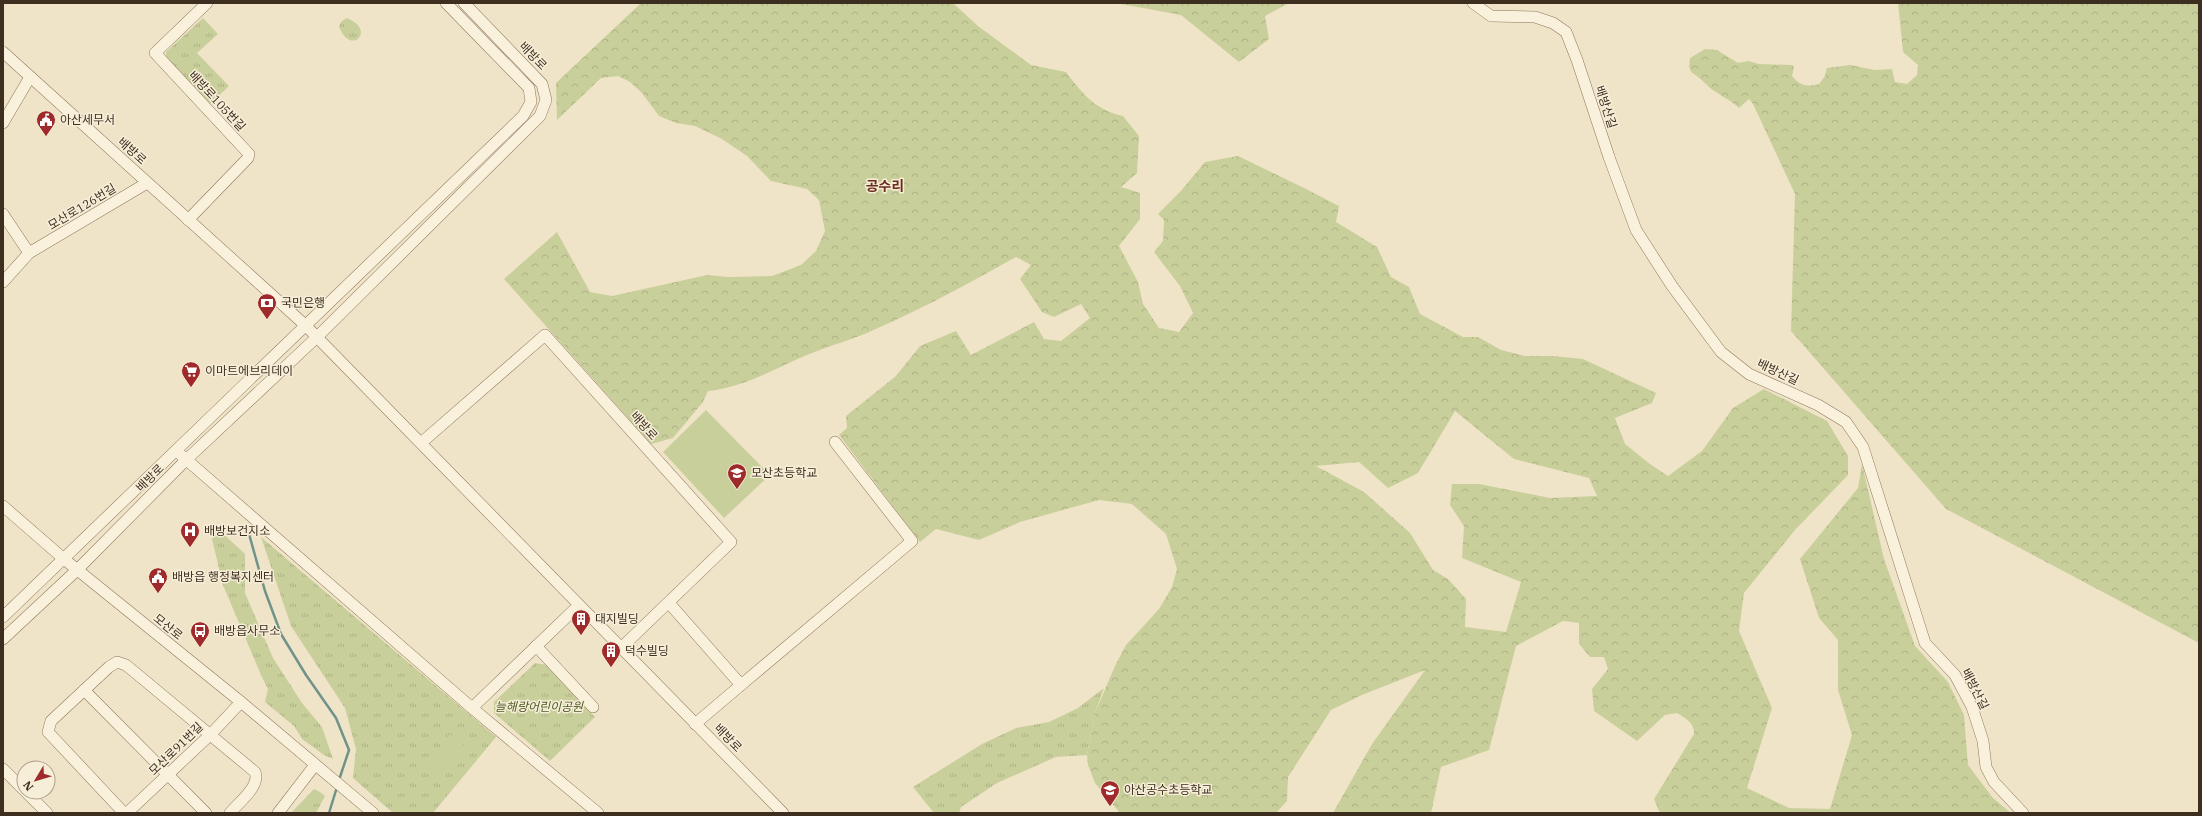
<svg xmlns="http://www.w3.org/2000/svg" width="2202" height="816" viewBox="0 0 2202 816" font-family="'IBM Plex Serif','Noto Sans KR',serif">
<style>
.grass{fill:url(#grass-tufts)}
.forest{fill:url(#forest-crowns);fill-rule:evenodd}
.garden{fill:#c9cf9b}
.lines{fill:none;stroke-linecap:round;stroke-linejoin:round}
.stream{stroke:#6f938a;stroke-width:2.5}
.minor-casing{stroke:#8d765c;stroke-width:12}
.minor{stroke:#faf1dc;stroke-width:11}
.labels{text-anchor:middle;stroke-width:3;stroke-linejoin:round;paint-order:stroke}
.street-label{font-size:12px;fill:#3d2e20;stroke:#f7eed8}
.poi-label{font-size:12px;fill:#3d2e20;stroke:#f7eed8;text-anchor:start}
.park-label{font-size:12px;font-style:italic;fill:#4d5a26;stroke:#f7eed8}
.quarter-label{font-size:14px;font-weight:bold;fill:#6b2e1e;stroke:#f7eed8}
</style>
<defs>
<pattern id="grass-tufts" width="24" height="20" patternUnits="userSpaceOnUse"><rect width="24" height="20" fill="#c9cf9b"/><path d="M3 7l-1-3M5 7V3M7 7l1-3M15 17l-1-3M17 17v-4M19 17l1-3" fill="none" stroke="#aeb285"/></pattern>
<pattern id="forest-crowns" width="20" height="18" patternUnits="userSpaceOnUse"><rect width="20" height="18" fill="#c9cf9b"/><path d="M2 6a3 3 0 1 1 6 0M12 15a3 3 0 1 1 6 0" fill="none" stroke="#aeb285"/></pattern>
</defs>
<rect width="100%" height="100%" fill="#f0e4c8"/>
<g class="grass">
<polygon points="203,18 218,34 197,53 229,86 208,106 166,60 166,52"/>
<path d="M347,18C378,31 349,57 339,26L342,21Z"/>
<polygon points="217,528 245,554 245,593 273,658 302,703 322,727 333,759 324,755 302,739 294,726 265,702 268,689 261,675 223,585 212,539"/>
<polygon points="261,537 496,737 433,813 393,813 353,778 356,749 345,708 291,626"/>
<polygon points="535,663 547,665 595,717 550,761 494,713 494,702"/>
<polygon points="1104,688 1095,713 1087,755 1056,757 997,783 961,807 959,813 934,813 913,787 982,744 1016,728 1049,722 1078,708"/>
<polygon points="314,789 320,792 325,796 316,813 291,813"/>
</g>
<g class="forest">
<path d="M641,3H953L978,26L1031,65L1066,72C1082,93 1095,110 1123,116L1139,136L1137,173L1121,187L1140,193V219L1119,246L1138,282L1143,304L1159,328L1179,332L1193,313L1180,286L1154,252L1163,241L1164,220L1158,214L1180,192L1205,162L1238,156L1304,188L1339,206L1336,222L1377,247L1391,277L1409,287L1420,314L1463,337H1478L1501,350L1525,356H1553L1583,359L1656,393L1652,403L1615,418L1625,444L1650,464L1668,476L1702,451L1733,408L1764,389L1827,421L1848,456V475L1795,530L1744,593L1739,631L1772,708L1747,788L1789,808L1830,809L1852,735L1838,690V640L1819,618L1800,559L1858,488L1862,464L1884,559L1915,646L1948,682L1964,715L1968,765L1993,798L2011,813H1660L1654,799L1694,734C1695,723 1685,718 1677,713L1665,715L1637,741L1594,711L1592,689L1608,669L1604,657H1590L1579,644V623L1563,621L1516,646L1489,750L1441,767L1431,813H1333L1372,744L1425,670L1362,695L1331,710L1288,777L1287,801L1276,813H1120L1095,783L1088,765L1087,755L1095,713L1115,666L1126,645L1159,609L1172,587L1177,569L1166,534L1132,504L1099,500L1020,522L979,540L936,529L920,542L839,435L847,428L846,416L896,376L920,346L956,331L971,355L1034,322L1044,339L1061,341L1090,318L1081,304L1054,317L1042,312L1020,279L1031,265L1016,257C971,282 926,307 878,328C855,339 831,345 807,355C776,368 743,388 708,391L703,402L673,438L651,444L504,279L557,232L590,292L612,296L707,275L729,277L772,276L801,265L816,251L825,231L819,200L807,189L771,181L747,156L722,139L695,126L676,123L659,116L642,93L630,82L618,76L601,78L557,120L556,83ZM1455,411L1514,459L1589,478L1597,496L1550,498L1479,484H1452L1450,505L1464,526L1462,558L1521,582L1506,632L1465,627L1466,599L1448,579L1433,570L1410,533L1364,492L1316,466L1359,462L1388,488L1418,473Z"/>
<polygon points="1116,3 1289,3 1265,16 1269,39 1239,62 1181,15"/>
<path d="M1898,3H2199V643L1946,509L1791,331L1795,194L1753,104L1749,99L1739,108C1729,99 1726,99 1716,92C1707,87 1702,78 1692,73L1689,67L1690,58L1705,49L1717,50L1738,63L1748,61L1759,64L1792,65L1794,67L1792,76C1801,86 1806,87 1819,84L1825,76L1827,68L1850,65L1875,70L1892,69L1895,82L1907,84L1917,75L1918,65L1903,52Z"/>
</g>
<g class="garden">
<polygon points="706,410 770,475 724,518 663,452"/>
<polygon points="450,734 467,748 442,779 425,765"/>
</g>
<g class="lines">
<g class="stream">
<polyline points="249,534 265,591 281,634 306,675 336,718 349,750 339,780"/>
<polyline points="329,813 337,787"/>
</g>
<defs>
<g id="minor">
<polyline points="1473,3 1491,16 1535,17 1553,23 1566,32 1577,60 1609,157 1636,230 1672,286 1721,352 1749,374 1818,405 1846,422 1863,447 1925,643 1955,675 1972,707 1983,741 1986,767 1994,782 2023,813"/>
<polyline points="3,52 305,325 783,813"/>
<polyline points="3,123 30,77"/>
<polyline points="3,214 29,253"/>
<polyline points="188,220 248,158 249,154 155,53 207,3"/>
<polyline points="3,282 29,253 147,183"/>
<polyline points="421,443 545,335 731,542 621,648"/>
<polyline points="181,455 472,708 598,813"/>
<polyline points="3,506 64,559 241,702 373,813"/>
<polyline points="669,603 741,685 912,541 835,442"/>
<polyline points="3,617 523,116 531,102 529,88 446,3"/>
<polyline points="3,639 77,570 186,460 317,337 540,116 546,100 542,84 464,3"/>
<polyline points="536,646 593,707"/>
<polyline points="84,690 206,813"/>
<polyline points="472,708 579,605"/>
<polyline points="695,724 741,685"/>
<polyline points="3,769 24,790"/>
<polyline points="26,792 47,813"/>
<path d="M124,813L48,732L51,721L109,667L117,662L126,665L255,772C261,786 238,803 230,813"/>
<polyline points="127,813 211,734 241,702"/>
<polyline points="278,813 315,765"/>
</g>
</defs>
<use href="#minor" class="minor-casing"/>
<use href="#minor" class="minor"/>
</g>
<defs>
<symbol id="civic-pin" viewBox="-11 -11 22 30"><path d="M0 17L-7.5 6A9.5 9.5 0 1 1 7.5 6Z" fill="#9e2a2b" stroke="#f7eed8"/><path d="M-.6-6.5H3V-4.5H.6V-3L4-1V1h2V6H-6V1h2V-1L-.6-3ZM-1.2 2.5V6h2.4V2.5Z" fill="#fff"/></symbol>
<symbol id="bank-pin" viewBox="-11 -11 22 30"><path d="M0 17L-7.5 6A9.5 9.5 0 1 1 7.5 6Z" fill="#9e2a2b" stroke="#f7eed8"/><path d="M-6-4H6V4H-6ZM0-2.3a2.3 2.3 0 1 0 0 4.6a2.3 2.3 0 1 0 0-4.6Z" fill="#fff"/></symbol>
<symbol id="supermarket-pin" viewBox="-11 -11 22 30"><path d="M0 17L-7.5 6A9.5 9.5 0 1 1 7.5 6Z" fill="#9e2a2b" stroke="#f7eed8"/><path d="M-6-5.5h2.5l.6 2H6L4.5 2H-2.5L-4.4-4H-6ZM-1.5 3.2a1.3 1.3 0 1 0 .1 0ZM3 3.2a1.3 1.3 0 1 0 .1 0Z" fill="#fff"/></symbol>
<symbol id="school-pin" viewBox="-11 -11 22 30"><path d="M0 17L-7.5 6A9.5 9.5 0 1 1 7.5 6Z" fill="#9e2a2b" stroke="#f7eed8"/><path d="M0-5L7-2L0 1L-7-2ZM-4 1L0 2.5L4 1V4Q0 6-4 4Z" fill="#fff"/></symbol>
<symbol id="hospital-pin" viewBox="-11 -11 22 30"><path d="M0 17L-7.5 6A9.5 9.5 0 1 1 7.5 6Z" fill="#9e2a2b" stroke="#f7eed8"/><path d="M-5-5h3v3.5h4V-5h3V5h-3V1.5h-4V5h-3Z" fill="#fff"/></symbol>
<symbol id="building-pin" viewBox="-11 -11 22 30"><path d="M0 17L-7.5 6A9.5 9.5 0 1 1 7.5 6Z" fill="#9e2a2b" stroke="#f7eed8"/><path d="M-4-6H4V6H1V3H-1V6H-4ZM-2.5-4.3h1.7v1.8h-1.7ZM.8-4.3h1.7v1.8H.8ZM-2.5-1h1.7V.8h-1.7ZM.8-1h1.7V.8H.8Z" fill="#fff"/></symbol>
<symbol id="bus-pin" viewBox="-11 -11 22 30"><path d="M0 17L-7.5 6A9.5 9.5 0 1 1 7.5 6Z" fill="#9e2a2b" stroke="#f7eed8"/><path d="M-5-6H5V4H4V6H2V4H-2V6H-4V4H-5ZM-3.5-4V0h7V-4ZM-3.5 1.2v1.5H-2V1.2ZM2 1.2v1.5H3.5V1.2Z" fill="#fff"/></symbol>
</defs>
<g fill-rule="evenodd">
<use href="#civic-pin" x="35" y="109" width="22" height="30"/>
<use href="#bank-pin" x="256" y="292" width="22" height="30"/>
<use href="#supermarket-pin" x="180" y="360" width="22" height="30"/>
<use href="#school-pin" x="726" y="462" width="22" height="30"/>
<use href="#hospital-pin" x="179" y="520" width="22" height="30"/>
<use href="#civic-pin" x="147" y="566" width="22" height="30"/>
<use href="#building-pin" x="570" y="608" width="22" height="30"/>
<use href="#bus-pin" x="189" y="620" width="22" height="30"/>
<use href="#building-pin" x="600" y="640" width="22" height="30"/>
<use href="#school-pin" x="1099" y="779" width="22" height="30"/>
</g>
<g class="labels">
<g class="street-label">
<text transform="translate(533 56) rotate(46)" y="4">배방로</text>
<text transform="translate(217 101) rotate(47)" y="4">배방로105번길</text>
<text transform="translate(1606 107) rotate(72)" y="4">배방산길</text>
<text transform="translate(132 151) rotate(42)" y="4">배방로</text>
<text transform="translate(82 207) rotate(-31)" y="4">모산로126번길</text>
<text transform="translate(1778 372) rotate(25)" y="4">배방산길</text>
<text transform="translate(644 426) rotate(48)" y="4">배방로</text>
<text transform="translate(150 478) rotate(-45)" y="4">배방로</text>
<text transform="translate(168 627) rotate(39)" y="4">모산로</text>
<text transform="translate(1975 689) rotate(63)" y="4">배방산길</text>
<text transform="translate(728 738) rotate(46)" y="4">배방로</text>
<text transform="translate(176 749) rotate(-44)" y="4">모산로91번길</text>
</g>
<g class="poi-label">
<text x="60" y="124">아산세무서</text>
<text x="281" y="307">국민은행</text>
<text x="205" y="375">이마트에브리데이</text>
<text x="751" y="477">모산초등학교</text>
<text x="204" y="535">배방보건지소</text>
<text x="172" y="581">배방읍 행정복지센터</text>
<text x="595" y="623">대지빌딩</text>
<text x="214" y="635">배방읍사무소</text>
<text x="625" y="655">덕수빌딩</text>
<text x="1124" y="794">아산공수초등학교</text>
</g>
<g class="park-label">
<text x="539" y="711">늘해랑어린이공원</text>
</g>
<g class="quarter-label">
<text x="885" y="191">공수리</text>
</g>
</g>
<rect width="2202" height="816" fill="none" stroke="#3d2e20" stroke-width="8"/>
<g transform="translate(36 780) rotate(232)"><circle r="19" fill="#f7eed8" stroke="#ada18e"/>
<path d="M0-3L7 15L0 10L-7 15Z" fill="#9e2a2b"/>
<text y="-6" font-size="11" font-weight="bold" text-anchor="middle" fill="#3d2e20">N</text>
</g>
</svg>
